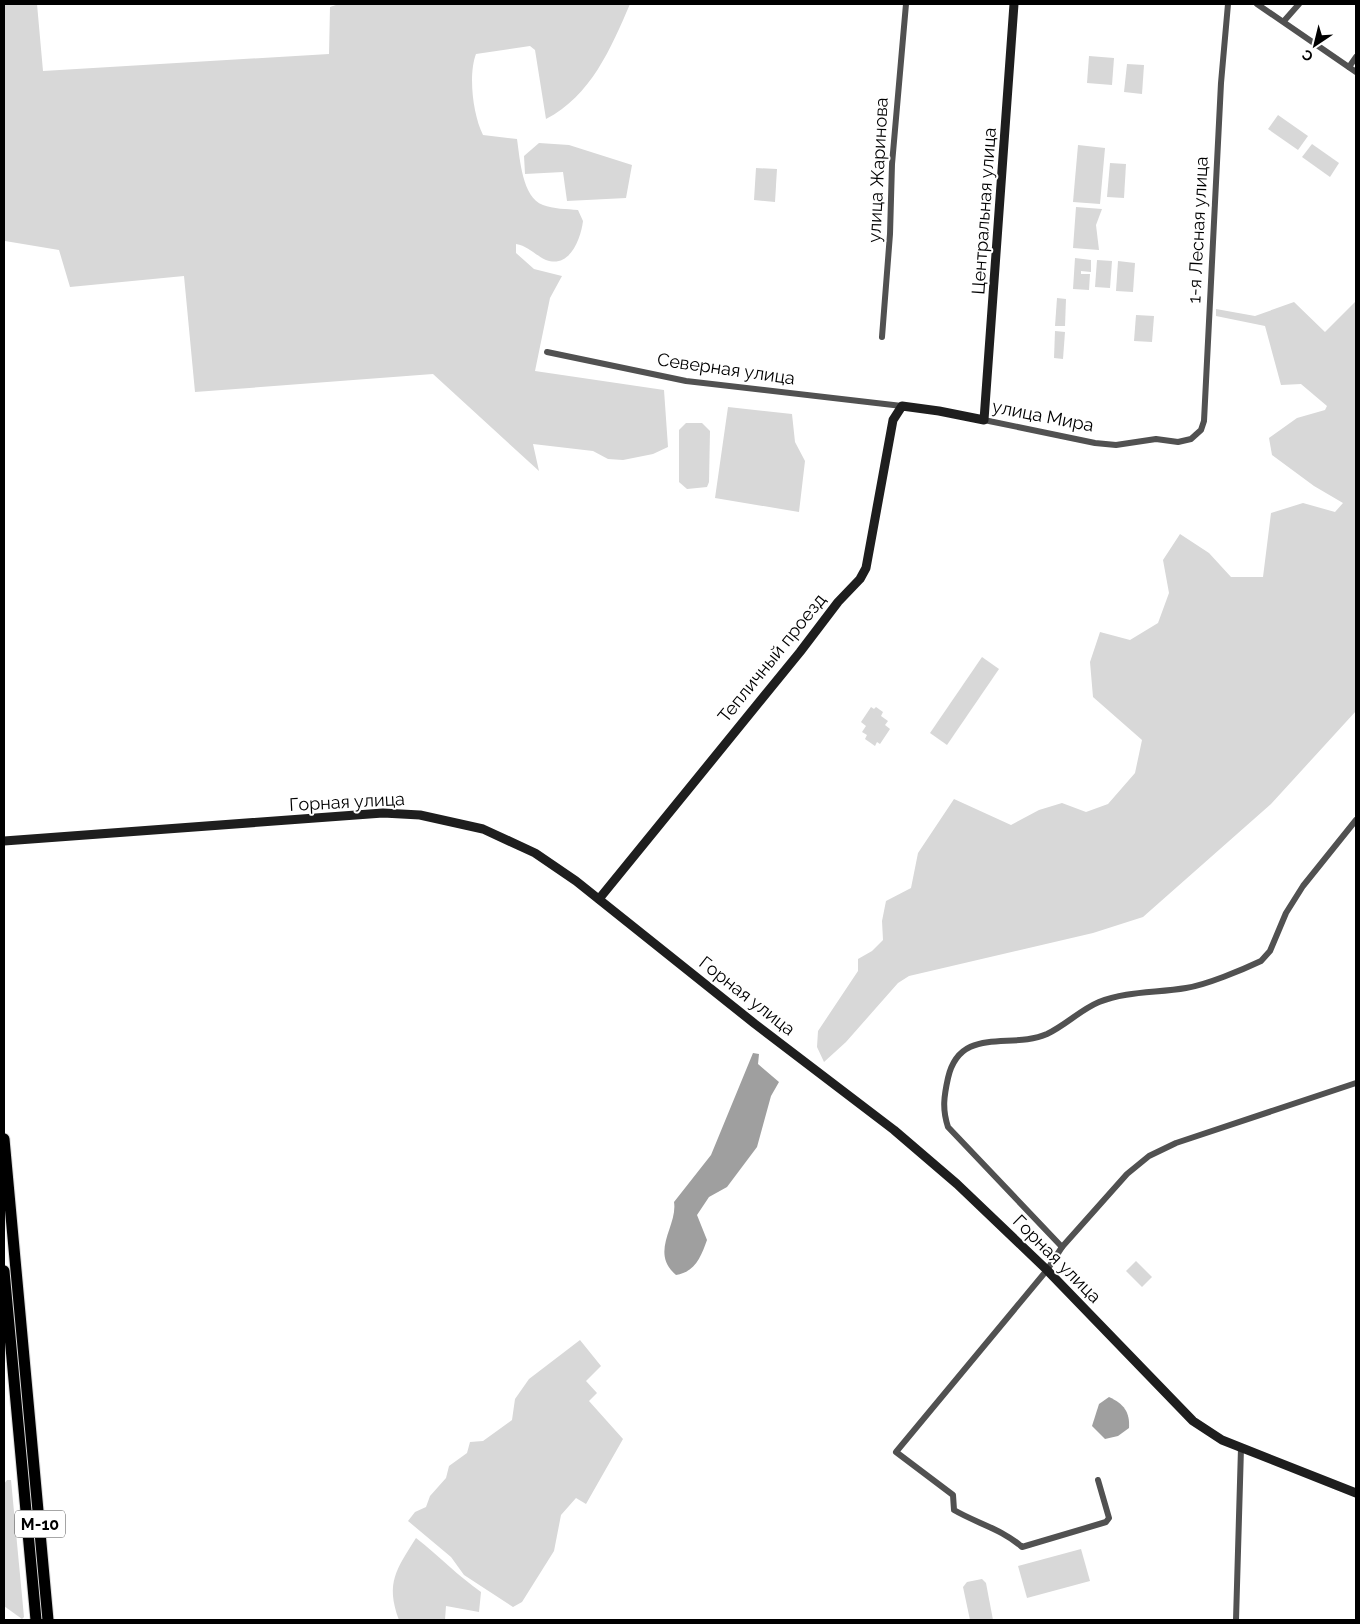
<svg xmlns="http://www.w3.org/2000/svg" width="1360" height="1624" viewBox="0 0 1360 1624" font-family="Raleway,sans-serif">
<style>
.green{fill:#d8d8d8}
.water{fill:#9f9f9f}
.lines{fill:none;stroke-linecap:round;stroke-linejoin:round}
.highway-casing{stroke:#dbdbdb;stroke-width:13}
.street{stroke:#515151;stroke-width:6}
.secondary{stroke:#1e1e1e;stroke-width:9}
.highway{stroke:#000;stroke-width:11}
.labels{text-anchor:middle;stroke-width:4;stroke-linejoin:round;paint-order:stroke}
.shield{fill:#fff;stroke:#4c4c4c;stroke-width:1}
.shield-label{font-size:16px;font-weight:bold;fill:#000}
.street-label{font-size:18px;fill:#000;stroke:#fff}
</style>
<rect width="100%" height="100%" fill="#fff"/>
<g class="green">
<path d="M4,4H37L43,71L329,54L330,7L339,4H630C611,48 591,96 546,119L535,50L530,46L476,54C468,75 473,115 483,135L517,139C520,159 522,197 543,205C553,209 567,209 578,210L583,221C581,238 570,269 546,260C535,255 528,246 516,244V253L534,269L562,276L550,298L535,371L664,390L668,447L653,454L623,460L608,459L593,451L533,444L539,471L433,374L195,392L184,276L70,287L59,250L5,241L4,243Z"/>
<polygon points="1089,56 1114,58 1112,85 1087,83"/>
<polygon points="1127,64 1144,65 1142,94 1124,92"/>
<polygon points="1278,115 1308,136 1298,150 1268,129"/>
<polygon points="539,143 569,145 632,165 626,198 567,201 563,172 525,174 524,156"/>
<polygon points="1312,144 1339,163 1330,177 1302,157"/>
<polygon points="1078,145 1105,148 1100,204 1073,202"/>
<polygon points="1110,163 1126,164 1124,198 1107,197"/>
<polygon points="756,168 777,169 775,202 754,200"/>
<polygon points="1076,207 1102,209 1096,225 1099,250 1073,248"/>
<polygon points="1075,258 1091,260 1091,272 1081,271 1081,274 1090,274 1089,290 1073,289"/>
<polygon points="1097,260 1112,261 1110,288 1095,287"/>
<polygon points="1118,261 1135,263 1133,292 1116,291"/>
<polygon points="1057,298 1066,299 1065,326 1055,326"/>
<polygon points="1356,301 1356,711 1271,804 1143,917 1093,933 909,976 898,983 846,1042 824,1062 817,1047 818,1031 858,971 858,959 872,951 883,940 882,921 886,901 911,888 918,853 954,799 1011,825 1039,810 1062,803 1086,812 1108,804 1135,773 1142,740 1093,697 1090,662 1100,632 1130,640 1158,623 1169,593 1163,560 1180,534 1209,553 1231,577 1263,577 1271,513 1303,503 1335,512 1343,503 1314,486 1272,455 1269,438 1297,418 1325,410 1327,406 1301,384 1281,385 1265,326 1216,316 1216,309 1255,316 1294,302 1325,332"/>
<polygon points="1136,315 1154,316 1152,342 1134,341"/>
<polygon points="1055,331 1065,332 1063,359 1054,358"/>
<polygon points="728,407 792,414 795,442 805,461 799,512 715,498"/>
<polygon points="686,423 702,423 710,431 709,482 707,487 687,489 679,482 679,430"/>
<polygon points="982,657 999,669 947,745 930,733"/>
<polygon points="871,707 874,709 876,707 883,712 881,716 888,721 885,725 890,729 880,744 877,742 875,746 865,739 867,735 862,732 866,726 861,722"/>
<polygon points="1136,1261 1152,1277 1142,1287 1126,1271"/>
<polygon points="580,1340 601,1366 586,1381 597,1393 589,1401 623,1439 586,1504 576,1498 561,1515 554,1551 522,1602 513,1607 464,1575 451,1557 408,1521 415,1512 426,1507 430,1496 446,1478 449,1466 467,1453 470,1442 483,1441 512,1420 515,1399 529,1379"/>
<polygon points="7,1480 11,1480 24,1617 22,1619 4,1606 4,1484"/>
<path d="M416,1538C439,1556 458,1576 481,1592L479,1612L446,1606L445,1620H399C385,1582 397,1569 416,1538Z"/>
<polygon points="1081,1549 1090,1581 1027,1598 1018,1566"/>
<polygon points="982,1579 986,1583 993,1620 970,1620 963,1587 967,1582"/>
</g>
<g class="water">
<path d="M753,1053L759,1054L758,1064L779,1082L771,1096L757,1147L727,1187L709,1197L697,1215L707,1240C701,1257 695,1272 676,1275C649,1252 678,1226 674,1202L711,1155Z"/>
<path d="M1109,1397C1124,1404 1130,1412 1129,1428L1118,1436L1105,1439L1092,1426L1099,1404Z"/>
</g>
<g class="lines">
<defs>
<g id="highway">
<polyline points="4,1139 48,1620"/>
<polyline points="4,1271 36,1620"/>
</g>
</defs>
<use href="#highway" class="highway-casing"/>
<g class="street">
<polyline points="1257,4 1356,72"/>
<polyline points="1284,21 1299,4"/>
<polyline points="1349,67 1356,57"/>
<polyline points="882,337 890,234 892,164 906,4"/>
<polyline points="547,352 686,381 902,406"/>
<polyline points="984,420 1095,443 1116,445 1156,439 1178,442 1191,439 1201,430 1204,421 1221,83 1228,4"/>
<path d="M1062,1247L948,1127C942,1109 944,1096 948,1078C960,1025 1011,1050 1047,1034C1066,1025 1080,1010 1099,1002C1126,991 1157,993 1186,988C1206,985 1242,970 1261,961L1270,951L1286,913L1303,886L1356,820"/>
<path d="M1098,1480L1109,1518L1106,1522L1022,1547C1002,1529 976,1523 954,1510L953,1495L896,1452L1047,1270L1062,1247L1127,1174L1149,1156L1176,1143L1356,1083"/>
<polyline points="1236,1620 1241,1448"/>
</g>
<g class="secondary">
<polyline points="4,841 383,813 420,815 483,829 535,853 576,881 755,1024 894,1130 957,1184 1047,1270 1193,1421 1222,1440 1356,1493"/>
<polyline points="599,899 800,652 838,602 860,579 866,568 893,420 902,406 939,411 984,420 1014,4"/>
</g>
<use href="#highway" class="highway"/>
</g>
<g class="labels">
<rect class="shield" x="15" y="1510.5" width="50" height="27" rx="4"/>
<g class="shield-label">
<text x="40" y="1530">М-10</text>
</g>
<g class="street-label">
<text transform="translate(878 170) rotate(-87)" y="6">улица Жаринова</text>
<text transform="translate(984 211) rotate(-86)" y="6">Центральная улица</text>
<text transform="translate(1198 230) rotate(-87)" y="6">1-я Лесная улица</text>
<text transform="translate(726 369) rotate(8)" y="6">Северная улица</text>
<text transform="translate(1043 416) rotate(11)" y="6">улица Мира</text>
<text transform="translate(772 658) rotate(-51)" y="6">Тепличный проезд</text>
<text transform="translate(347 802) rotate(-3)" y="6">Горная улица</text>
<text transform="translate(747 996) rotate(38)" y="6">Горная улица</text>
<text transform="translate(1057 1259) rotate(45)" y="6">Горная улица</text>
</g>
</g>
<rect width="1360" height="1624" fill="none" stroke="#000000" stroke-width="10"/>
<g transform="translate(1315 45) rotate(215)" stroke="#ffffff" stroke-width="4" paint-order="stroke">
<path d="M0-4L9 19L0 12L-9 19Z" fill="#000000"/>
<text y="-8" font-size="14" font-weight="bold" text-anchor="middle" fill="#000000">С</text>
</g>
</svg>
